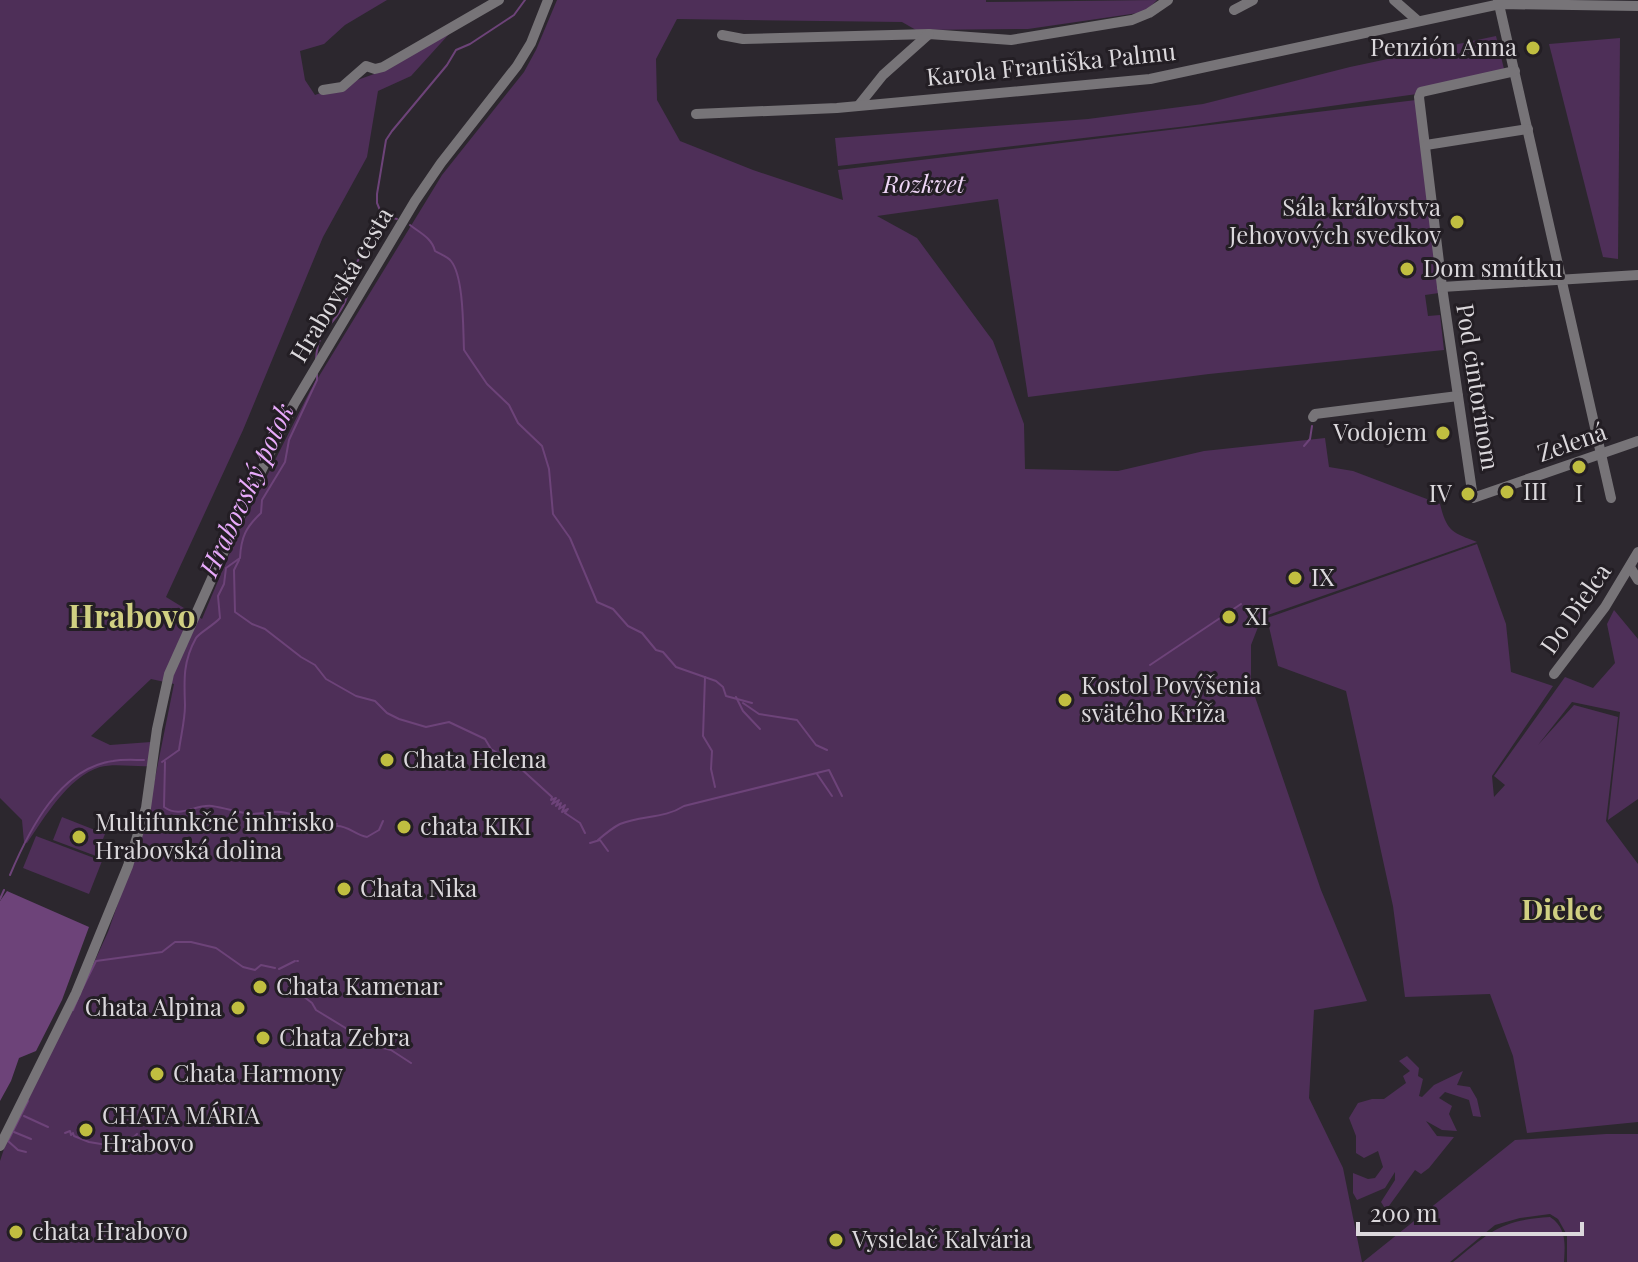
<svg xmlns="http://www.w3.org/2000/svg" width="1638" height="1262" viewBox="0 0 1638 1262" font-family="'Playfair Display',serif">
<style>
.green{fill:#4e2f58}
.water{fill:#6d4379}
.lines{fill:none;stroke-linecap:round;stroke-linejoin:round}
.stream{stroke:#6d4379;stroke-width:2}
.minor{stroke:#777478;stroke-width:10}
.poi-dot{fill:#c0be40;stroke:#231e24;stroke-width:3}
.labels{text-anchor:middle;stroke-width:6;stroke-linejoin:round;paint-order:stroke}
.poi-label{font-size:24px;fill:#dbd8dc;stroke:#231e24;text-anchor:start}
.street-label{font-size:24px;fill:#dbd8dc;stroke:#231e24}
.park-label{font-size:24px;font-style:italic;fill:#efd6f7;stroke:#231e24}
.water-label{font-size:26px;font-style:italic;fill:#e8aafb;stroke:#231e24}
.quarter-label{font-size:28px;font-weight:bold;fill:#d0d082;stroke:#231e24}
.district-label{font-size:32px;font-weight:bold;fill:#d0d082;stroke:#231e24}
</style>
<rect width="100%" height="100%" fill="#2c272e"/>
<g class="green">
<path d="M0,0H387L345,25L324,44L300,51L305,80L315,95L377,73L450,33L411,76L378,91L367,157L323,237L243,430L166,597L202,619L239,531L310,391L442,175L524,72L536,50L557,0H986V2L1157,0L1145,12L1028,29L916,30L902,22L677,19L656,59L657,100L680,141L753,170L843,200L838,170L1416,100L1439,293L1425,295L1428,316L1440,315L1444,350L1209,374L1028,397L998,199L877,216L917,238L993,341L1024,424L1025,469L1118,471L1204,451L1325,438L1329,467L1353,471L1440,504C1447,532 1452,532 1477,542L1262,617L1251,645V685L1321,890L1367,1001L1314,1010L1309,1098L1343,1168L1362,1262H0V1161L9,1134L75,1004L108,932L146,823L174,684L151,679L91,736L110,745L151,742L150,766C135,767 114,763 100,767C68,777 45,817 27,843L24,842L22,820L0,798Z"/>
<polygon points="1496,36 1504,69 1417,89 1417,94 1188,126 838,166 835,138 1088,119 1203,104 1350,67"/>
<polygon points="1620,38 1618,259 1603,257 1549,44"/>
<polygon points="1477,544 1506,624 1511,672 1553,686 1492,776 1494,797 1505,785 1494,776 1565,677 1593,688 1615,663 1607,624 1614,610 1638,639 1638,799 1608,820 1620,712 1572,702 1538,745 1574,705 1618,717 1606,821 1638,864 1638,1122 1527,1133 1513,1056 1490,994 1405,997 1393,906 1346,691 1278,666 1267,618"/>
<polygon points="62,817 105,834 96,856 53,840"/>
<polygon points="36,836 102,861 89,894 23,868"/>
<polygon points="1407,1056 1419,1068 1418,1076 1423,1079 1419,1096 1422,1097 1434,1085 1463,1071 1457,1085 1470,1087 1477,1099 1481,1117 1473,1116 1469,1100 1445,1092 1439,1098 1452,1106 1449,1114 1457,1131 1442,1130 1426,1121 1437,1136 1454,1137 1429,1168 1421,1174 1415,1170 1386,1210 1381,1202 1395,1180 1395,1172 1385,1188 1357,1200 1353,1193 1353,1173 1368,1179 1375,1178 1383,1167 1378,1151 1364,1158 1356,1153 1356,1136 1349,1118 1358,1103 1372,1099 1384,1099 1406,1083 1403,1076 1410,1071 1399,1061"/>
<polygon points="1606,1134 1638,1134 1638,1262 1567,1262 1567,1235 1558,1219 1550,1214 1520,1218 1495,1225 1450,1262 1363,1262 1515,1140"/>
<path d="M1550,1217C1567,1228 1565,1244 1564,1262H1453C1490,1232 1500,1220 1550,1217Z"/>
</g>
<polygon class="water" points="7,891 89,927 62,1000 36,1051 19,1058 11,1081 0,1101 0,901"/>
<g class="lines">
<g class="stream">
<polyline points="382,215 397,219"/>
<path d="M410,225C420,233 432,238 435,251C440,254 447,256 451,261C464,277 463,329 464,350L487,384L509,405L518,423L542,446L549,469L553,514L570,538L597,602L613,609L628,626L642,633L656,650L663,652L676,667L716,681L723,687L726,696L752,703"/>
<path d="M316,359C318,329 330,330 343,306C351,293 349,277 356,264C365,247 376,234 382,215L377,203V194L386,140L392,131L447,65L456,50L470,44L514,15L525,0"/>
<polyline points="1304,446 1310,439 1312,426"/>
<polyline points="239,560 234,570 235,612 252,624 265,629 301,657 315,665 326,679 356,696 375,701 387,713 399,719 426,727 449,722 485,739 491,749 518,766 552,797 551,800 556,798 552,804 559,800 556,806 561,803 559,809 565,805 562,812 568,809 565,813 580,823 585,833"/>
<polyline points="1150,665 1241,604"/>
<polyline points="705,677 703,736 712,751 711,769 715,787"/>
<polyline points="736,697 743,711 760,729"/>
<polyline points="743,703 759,714 797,720 816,745 827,750"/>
<path d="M162,762L179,750C181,735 185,720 185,705C184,680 183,661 196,638C199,633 214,625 220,618L218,596L224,584L226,568L240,558C241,537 246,527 261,513L262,500L285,462L289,440L317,380V374"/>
<path d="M165,762L164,807C181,819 194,804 212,806C225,808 237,812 250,814C260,814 271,811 281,812C300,814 318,827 337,824"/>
<polyline points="817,774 832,796"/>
<path d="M337,826C349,826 355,835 367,837L379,830L383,821"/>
<path d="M598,840C605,834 612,828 620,824C641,815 664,819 684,806L829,770L842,796"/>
<polyline points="590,843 600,840 608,851"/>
<path d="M10,875C29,830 60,768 113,761C123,759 134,760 144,760"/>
<polyline points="0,899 4,890"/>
<polyline points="297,961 298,961"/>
<polyline points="279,969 295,961"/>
<polyline points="82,989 96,961 162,952 175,942 191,942 216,948 243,967 255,970 261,965 275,968"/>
<polyline points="294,989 312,1003 316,1010 375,1046 391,1050 411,1063"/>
<polyline points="73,1010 78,998"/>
<polyline points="24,1116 48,1127"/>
<polyline points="14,1132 31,1139"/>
<polyline points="65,1133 70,1131 71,1135 73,1133 74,1136 89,1142 113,1146"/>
<polyline points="116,1147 124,1146 137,1134"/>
<polyline points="26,1152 18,1150 8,1141 28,1101"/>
</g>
<g class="minor">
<polyline points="1394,0 1418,21"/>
<polyline points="1498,0 1611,498"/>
<polyline points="1234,10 1253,0"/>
<polyline points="722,35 743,39 929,34 1011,40 1132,20 1149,13 1168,0"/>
<polyline points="1515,71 1421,92 1419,97 1442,287 1473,498 1638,441"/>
<polyline points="323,90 342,87 366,66 375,69 383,67 499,0"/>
<polyline points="859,105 883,75 929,34"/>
<polyline points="696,114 837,108 1150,79 1500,4 1638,6"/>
<polyline points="1426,145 1528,129"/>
<polyline points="1442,287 1638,275"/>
<polyline points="1313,417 1315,414 1458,396"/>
<polyline points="1630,567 1638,580"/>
<polyline points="1554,674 1605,607 1638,552"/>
<polyline points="0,1146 76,993 128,866 146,808 157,729 169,674 247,500 294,404 415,201 441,163 517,66 531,43 548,0"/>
</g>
</g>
<g class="poi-dot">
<circle cx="1533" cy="48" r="8"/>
<circle cx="1457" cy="222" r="8"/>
<circle cx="1407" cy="269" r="8"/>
<circle cx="1443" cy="433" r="8"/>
<circle cx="1579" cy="467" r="8"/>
<circle cx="1507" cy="492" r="8"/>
<circle cx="1468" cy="494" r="8"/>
<circle cx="1295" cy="578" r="8"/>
<circle cx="1229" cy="617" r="8"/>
<circle cx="1065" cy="700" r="8"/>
<circle cx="387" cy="760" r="8"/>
<circle cx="404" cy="827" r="8"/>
<circle cx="79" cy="837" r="8"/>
<circle cx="344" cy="889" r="8"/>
<circle cx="260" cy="987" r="8"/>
<circle cx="238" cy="1008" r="8"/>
<circle cx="263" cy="1038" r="8"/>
<circle cx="157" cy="1074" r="8"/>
<circle cx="86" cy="1130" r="8"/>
<circle cx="16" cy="1232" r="8"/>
<circle cx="836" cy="1240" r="8"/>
</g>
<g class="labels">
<g class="poi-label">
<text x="1517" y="56" text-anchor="end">Penzión Anna</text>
<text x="1441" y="216" text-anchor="end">Sála kráľovstva<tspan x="1441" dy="28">Jehovových svedkov</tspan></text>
<text x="1423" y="277">Dom smútku</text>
<text x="1427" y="441" text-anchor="end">Vodojem</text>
<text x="1523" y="500">III</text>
<text x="1452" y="502" text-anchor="end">IV</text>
<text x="1579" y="502" text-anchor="middle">I</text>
<text x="1311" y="586">IX</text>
<text x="1245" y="625">XI</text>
<text x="1081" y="694">Kostol Povýšenia<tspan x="1081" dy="28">svätého Kríža</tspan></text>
<text x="403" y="768">Chata Helena</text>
<text x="95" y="831">Multifunkčné inhrisko<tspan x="95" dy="28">Hrabovská dolina</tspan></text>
<text x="420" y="835">chata KIKI</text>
<text x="360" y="897">Chata Nika</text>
<text x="276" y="995">Chata Kamenar</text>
<text x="222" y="1016" text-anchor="end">Chata Alpina</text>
<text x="279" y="1046">Chata Zebra</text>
<text x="173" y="1082">Chata Harmony</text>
<text x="102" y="1124">CHATA MÁRIA<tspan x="102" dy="28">Hrabovo</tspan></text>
<text x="32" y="1240">chata Hrabovo</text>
<text x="852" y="1248">Vysielač Kalvária</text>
</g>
<g class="street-label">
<text transform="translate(1051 65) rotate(-6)" y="8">Karola Františka Palmu</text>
<text transform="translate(342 285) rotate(-59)" y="8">Hrabovská cesta</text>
<text transform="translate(1477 387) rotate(81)" y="8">Pod cintorínom</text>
<text transform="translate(1572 443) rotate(-19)" y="8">Zelená</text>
<text transform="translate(1576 609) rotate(-55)" y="8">Do Dielca</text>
</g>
<g class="park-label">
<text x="924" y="193">Rozkvet</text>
</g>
<g class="water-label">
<text transform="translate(247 490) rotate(-65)" y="9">Hrabovský potok</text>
</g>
<g class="quarter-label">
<text x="1562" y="920">Dielec</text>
</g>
<g class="district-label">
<text x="132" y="628">Hrabovo</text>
</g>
</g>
<path d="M1358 1222v12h224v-12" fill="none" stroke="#dbd8dc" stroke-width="4"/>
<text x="1370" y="1222" font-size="24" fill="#dbd8dc" stroke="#231e24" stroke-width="6" paint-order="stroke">200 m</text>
</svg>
